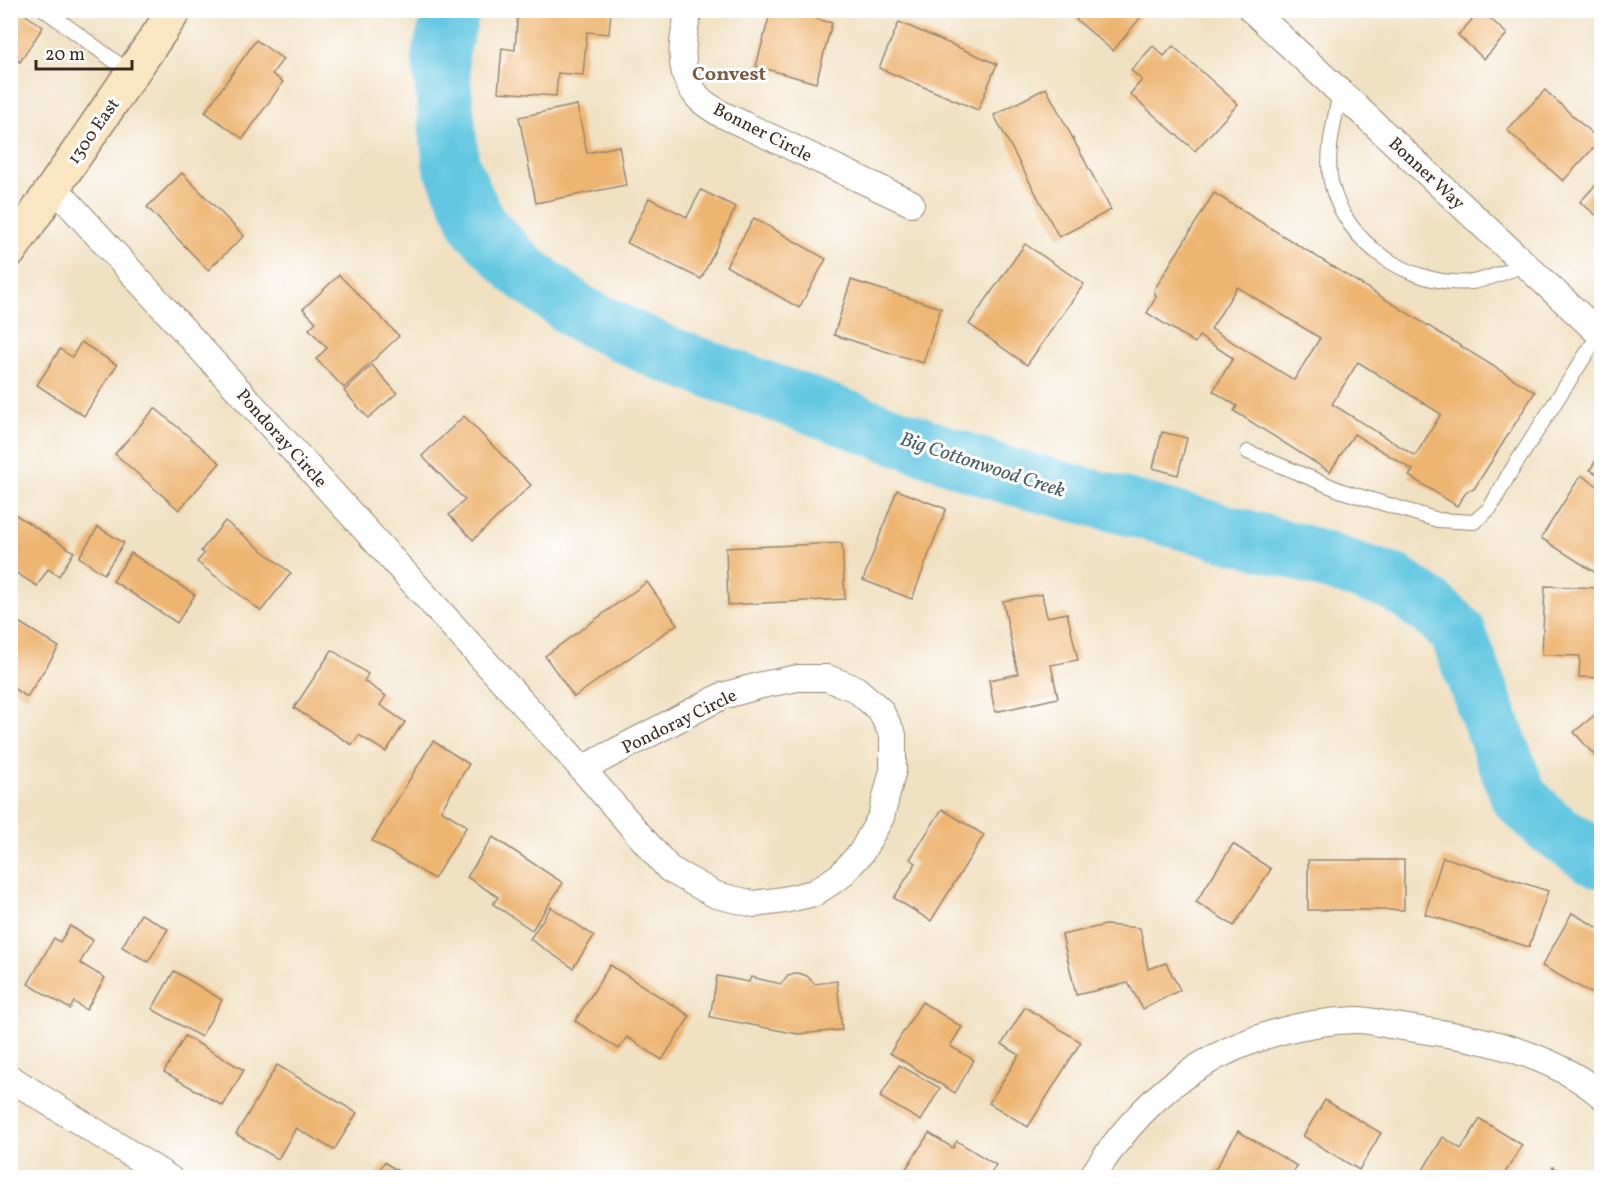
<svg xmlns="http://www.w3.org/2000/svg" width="1612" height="1188" viewBox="0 0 1612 1188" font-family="Vollkorn,serif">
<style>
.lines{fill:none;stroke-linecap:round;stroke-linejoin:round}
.river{stroke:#64c7e2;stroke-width:57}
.building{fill:#eeb572;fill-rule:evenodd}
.lane-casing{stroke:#968670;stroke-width:16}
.street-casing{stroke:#968670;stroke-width:28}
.secondary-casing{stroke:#968670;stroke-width:36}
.lane{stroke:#fff;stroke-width:14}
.street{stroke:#fff;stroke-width:26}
.secondary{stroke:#fbe6c3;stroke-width:33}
.labels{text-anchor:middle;stroke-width:6;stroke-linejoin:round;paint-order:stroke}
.street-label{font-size:18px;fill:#3b2a1e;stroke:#fff}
.neighbourhood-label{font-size:20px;font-weight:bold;fill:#7a5b3b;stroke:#fff}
.water-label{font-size:20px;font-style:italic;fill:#496163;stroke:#fff}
</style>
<rect width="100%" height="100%" fill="#fff"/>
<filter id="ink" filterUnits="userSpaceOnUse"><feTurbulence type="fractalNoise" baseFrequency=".0167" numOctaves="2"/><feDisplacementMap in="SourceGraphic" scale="12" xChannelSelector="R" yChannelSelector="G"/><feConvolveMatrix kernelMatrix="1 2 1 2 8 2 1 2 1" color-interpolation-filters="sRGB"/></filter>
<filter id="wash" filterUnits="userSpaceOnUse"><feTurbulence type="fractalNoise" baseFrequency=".008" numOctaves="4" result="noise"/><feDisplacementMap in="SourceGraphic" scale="24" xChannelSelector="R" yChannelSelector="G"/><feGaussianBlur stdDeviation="1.35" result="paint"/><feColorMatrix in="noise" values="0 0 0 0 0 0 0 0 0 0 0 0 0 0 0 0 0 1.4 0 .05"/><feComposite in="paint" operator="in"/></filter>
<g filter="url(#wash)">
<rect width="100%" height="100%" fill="#f1e1c3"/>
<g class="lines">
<polyline class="river" points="452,10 440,55 451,164 478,225 520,269 579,313 663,353 1002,474 1295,551 1395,583 1431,608 1457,631 1519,797 1548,825 1589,854 1602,860"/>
</g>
<g id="blocks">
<g class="building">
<polygon points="10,10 18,10 43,27 20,62 10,56"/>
<polygon points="518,10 611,10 609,34 587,32 583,75 558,73 556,96 498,92 502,48 515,50"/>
<polygon points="771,10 820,10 817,19 832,23 816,83 756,66"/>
<polygon points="1065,10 1134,10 1141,17 1113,51"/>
<polygon points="1481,10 1507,34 1484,59 1458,35"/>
<polygon points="899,22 997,64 978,110 879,68"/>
<polygon points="256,40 283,59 272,74 283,82 243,139 205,112"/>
<polygon points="1153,46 1164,56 1173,46 1238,104 1195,151 1130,94 1142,80 1131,70"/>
<polygon points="1046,88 1111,210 1059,237 994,115"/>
<polygon points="1545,90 1600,141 1563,181 1507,130"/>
<polygon points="577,105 587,153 619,146 626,185 536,203 519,117"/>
<polygon points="182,173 244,236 208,270 147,207"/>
<polygon points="1602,178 1602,220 1580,202"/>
<polygon points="701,190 736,207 701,279 627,243 649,198 687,217"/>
<path d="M1214,193L1535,392L1474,489L1467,491L1457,506L1409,476L1413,470L1354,434L1330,472L1234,411L1237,406L1213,391L1233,358L1199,336L1195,343L1147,313L1156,297L1154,290ZM1237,287L1320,338L1294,380L1211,329ZM1358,362L1441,414L1415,456L1332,404Z"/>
<polygon points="754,218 826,259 799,308 726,266"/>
<polygon points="1025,244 1084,284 1027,365 969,324"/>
<polygon points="339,275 399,336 344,388 316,359 327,348 309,329 316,322 303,309"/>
<polygon points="851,280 941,308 923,363 834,335"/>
<polygon points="81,342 117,365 84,416 37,385 60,349 72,357"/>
<polygon points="372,365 397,393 368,418 344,391"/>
<polygon points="155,408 220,463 179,510 115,454"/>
<polygon points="464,416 531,485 473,540 449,515 465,500 422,456"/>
<polygon points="1162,432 1187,438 1178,475 1153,468"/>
<polygon points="1602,450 1602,477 1590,470"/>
<polygon points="1581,475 1602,489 1602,571 1599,575 1541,538"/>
<polygon points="897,490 946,509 912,599 863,580"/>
<polygon points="10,511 74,552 59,576 48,569 37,586 10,569"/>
<polygon points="225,521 291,573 261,611 197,562 204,554 201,551"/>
<polygon points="98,527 124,543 104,574 79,557"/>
<polygon points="842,543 845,599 728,605 726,548"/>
<polygon points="131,553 195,595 177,623 113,581"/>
<polygon points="647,582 677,624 574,697 545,656"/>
<polygon points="1545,586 1602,588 1602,678 1579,677 1580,656 1542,655"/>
<polygon points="1042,594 1047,617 1067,613 1078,660 1051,665 1058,698 995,712 989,680 1018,674 1003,601"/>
<polygon points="17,621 59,647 27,697 10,686 10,631"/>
<polygon points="332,650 368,674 364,681 386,696 380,705 405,722 386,752 359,735 352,745 294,708"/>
<polygon points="1602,709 1602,764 1574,732"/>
<polygon points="433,741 469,764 441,810 467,826 434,879 372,841"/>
<polygon points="942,809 984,835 931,921 894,898 916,863 910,859"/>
<polygon points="493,837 563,883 532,930 493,904 498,897 467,877"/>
<polygon points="1233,844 1271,869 1234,926 1196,902"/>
<polygon points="1443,857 1548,891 1529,947 1425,914"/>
<rect x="1308" y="860" width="96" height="50"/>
<polygon points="551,907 594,936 573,968 530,939"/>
<polygon points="1572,913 1602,930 1602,999 1542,966"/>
<polygon points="141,914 168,929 148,962 122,947"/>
<polygon points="1105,925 1140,928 1148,969 1166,963 1180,990 1143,1009 1128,983 1076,995 1062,935"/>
<polygon points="70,926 93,940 80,963 105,978 86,1010 74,1002 70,1009 28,984 54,938 60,942"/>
<polygon points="610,965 690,1016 662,1060 627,1037 619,1049 575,1021"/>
<polygon points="174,971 222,1000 201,1037 152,1009"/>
<polygon points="798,973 807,976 815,984 837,981 842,1030 798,1034 710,1017 717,976 749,982 751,977 781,984 788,976"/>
<polygon points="922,1002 962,1027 950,1046 974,1060 955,1093 890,1053"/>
<polygon points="1025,1007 1081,1042 1028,1127 989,1103 1019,1055 1002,1044"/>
<polygon points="185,1036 244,1070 223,1106 164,1072"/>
<polygon points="277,1065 357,1113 334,1150 296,1128 278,1159 236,1134"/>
<polygon points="899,1065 940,1088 921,1121 880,1097"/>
<polygon points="1325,1100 1381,1133 1359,1170 1303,1136"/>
<polygon points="1480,1119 1522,1145 1502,1178 1418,1178 1443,1137 1461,1149"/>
<polygon points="1238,1131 1297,1166 1290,1178 1210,1178"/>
<polygon points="929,1133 953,1148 957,1141 996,1165 988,1178 900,1178"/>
<polygon points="384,1162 409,1178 375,1178"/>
<polygon points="1553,1167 1570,1178 1546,1178"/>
</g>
</g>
</g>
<g filter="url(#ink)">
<use href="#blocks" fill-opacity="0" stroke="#968670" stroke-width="1.5"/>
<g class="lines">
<defs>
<g id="lane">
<polyline points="45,10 132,74"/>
<path d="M1340,92C1335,120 1325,154 1331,182C1345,244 1410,287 1472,282C1487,280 1509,270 1524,265"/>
<polyline points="1248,452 1342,491 1438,520 1474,522 1490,508 1508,476 1599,334"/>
</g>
<g id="street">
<path d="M689,10C682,39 676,71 697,96C702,103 712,108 719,113L911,203"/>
<polyline points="1252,10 1602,336"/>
<polyline points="54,187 570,755 669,869 716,895 754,904 784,900 814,893 840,876 861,853 881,817 893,770 893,735 880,710 856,689 827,678 798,678 762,685 722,696 582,769"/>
<polyline points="10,1078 169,1178"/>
<path d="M1091,1178C1118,1136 1155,1093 1198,1067C1245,1038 1302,1021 1357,1020C1368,1020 1379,1023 1389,1025C1408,1028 1428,1031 1447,1034C1499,1042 1562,1061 1602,1096"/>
</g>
<polyline id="secondary" points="10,251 175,10"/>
</defs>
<use href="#lane" class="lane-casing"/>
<use href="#street" class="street-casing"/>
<use href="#secondary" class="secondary-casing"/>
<use href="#lane" class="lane"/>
<use href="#street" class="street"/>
<use href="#secondary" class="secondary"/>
</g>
</g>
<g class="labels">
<g class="street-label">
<text transform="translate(93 131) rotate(-55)" y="6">1300 East</text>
<text transform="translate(763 132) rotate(27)" y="6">Bonner Circle</text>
<text transform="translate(1427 173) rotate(43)" y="6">Bonner Way</text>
<text transform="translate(282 438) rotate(48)" y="6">Pondoray Circle</text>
<text transform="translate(679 721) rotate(-26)" y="6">Pondoray Circle</text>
</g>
<g class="neighbourhood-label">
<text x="729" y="80">Convest</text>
</g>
<g class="water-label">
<text transform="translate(983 464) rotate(18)" y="7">Big Cottonwood Creek</text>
</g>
</g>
<rect width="1612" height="1188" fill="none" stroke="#fff" stroke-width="36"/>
<path d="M36 60v9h96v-9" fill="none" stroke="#3b2a1e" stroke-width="3"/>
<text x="45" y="60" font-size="18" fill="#3b2a1e" stroke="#ffffff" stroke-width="4.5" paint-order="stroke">20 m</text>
</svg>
